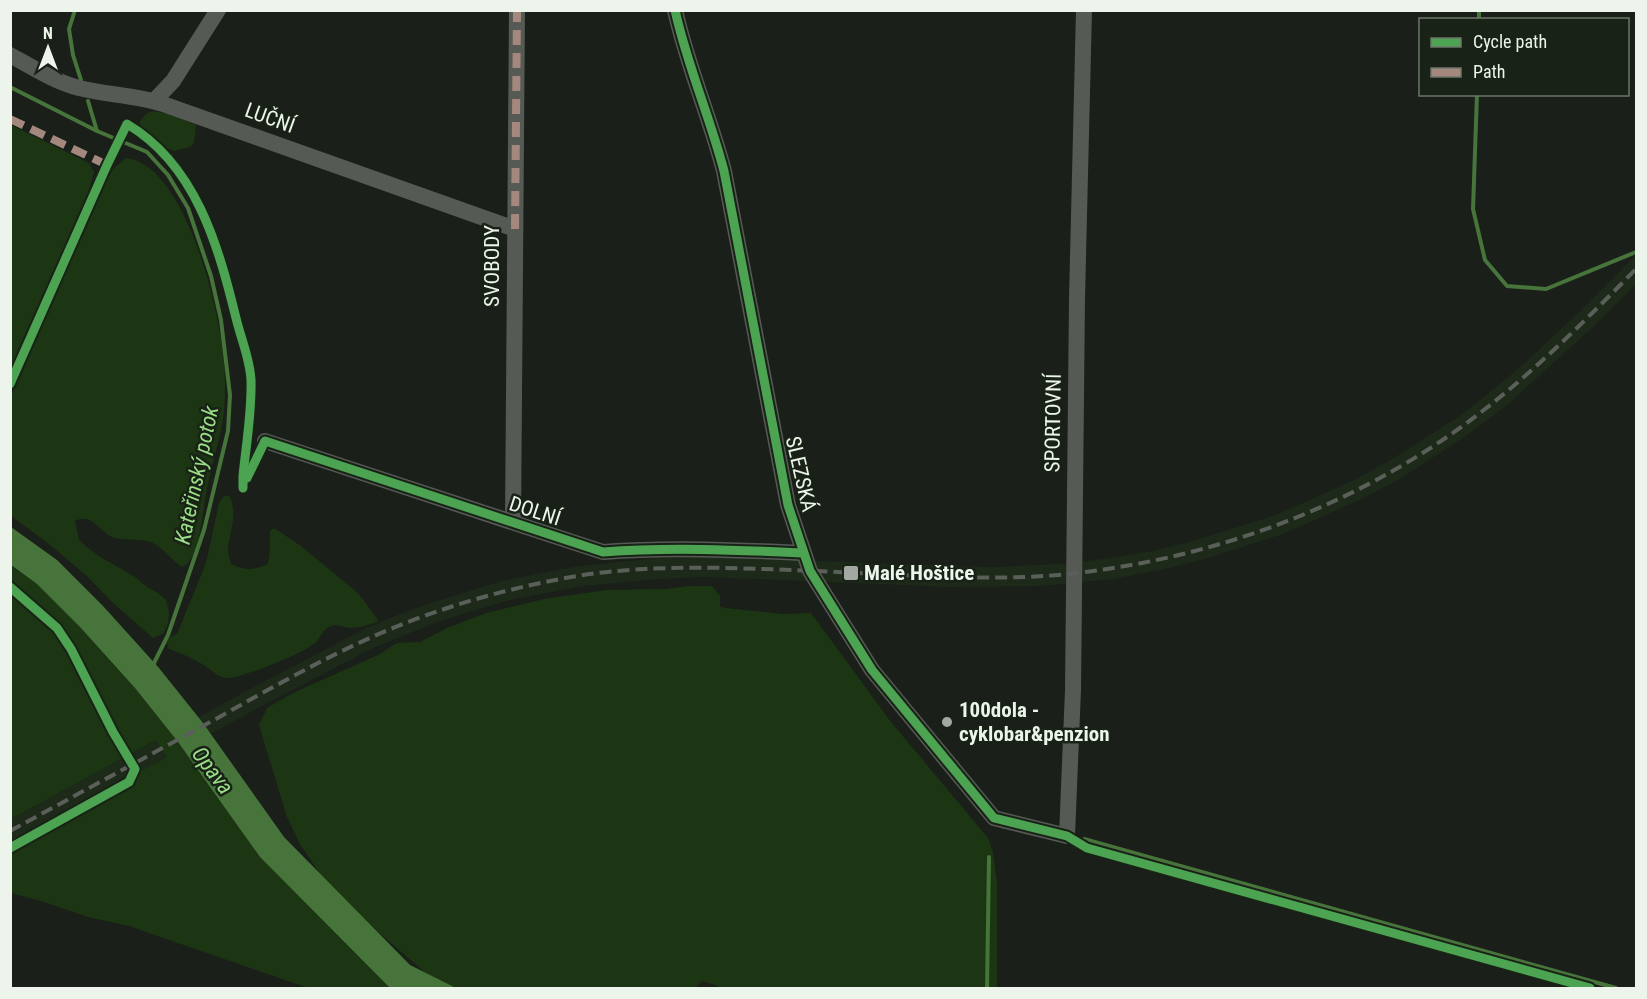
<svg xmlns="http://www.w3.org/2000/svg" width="1647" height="999" viewBox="0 0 1647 999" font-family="'Roboto Condensed',sans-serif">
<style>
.built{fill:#1d2919}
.green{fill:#1c3614}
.water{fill:#47743a}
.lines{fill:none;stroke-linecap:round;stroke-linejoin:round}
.stream{stroke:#47743a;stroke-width:4}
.minor{stroke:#565a55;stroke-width:16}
.rail{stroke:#5b5f5a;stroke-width:4;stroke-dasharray:12 6;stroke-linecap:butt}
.quiet{stroke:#a5887d;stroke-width:8;stroke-dasharray:15 8;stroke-linecap:butt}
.cycleway-casing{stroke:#192216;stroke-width:13}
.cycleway{stroke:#4ca352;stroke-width:9}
.poi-dot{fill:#a3a9a2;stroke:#192216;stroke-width:2}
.labels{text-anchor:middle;stroke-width:5;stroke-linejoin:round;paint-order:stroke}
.street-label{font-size:21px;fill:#edf4ec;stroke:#192216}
.poi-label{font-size:21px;font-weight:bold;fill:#edf4ec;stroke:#192216;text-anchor:start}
.water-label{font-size:22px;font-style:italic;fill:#9ade86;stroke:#192216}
</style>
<rect width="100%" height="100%" fill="#1a1f19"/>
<polygon class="built" points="1636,255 1636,284 1591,329 1507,405 1469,434 1400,479 1362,499 1283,534 1205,559 1161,570 1113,579 1041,586 951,587 704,577 660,579 582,586 510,600 440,621 373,648 260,707 11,843 11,819 250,689 364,629 400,614 434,602 505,580 579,566 659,558 704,557 952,566 996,567 1073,563 1110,558 1157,550 1199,539 1276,515 1352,481 1389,461 1458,417 1494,389 1529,359 1577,314"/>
<g class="green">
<polygon points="154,111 169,114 196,125 194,143 190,147 174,151 161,146 144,131 140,125 140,121 147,113"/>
<polygon points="11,125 89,163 94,172 88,195 11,372"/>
<path d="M126,158C188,164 225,327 225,379C225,392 225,407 223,420C218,447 209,474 205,500C202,517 199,561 182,567C172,560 164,549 153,543C142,538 127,541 115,538C100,534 93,512 75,521L79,540L89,549L99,556L135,577L147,587L158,593L166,600L169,612L168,624L163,634L153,638L111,601L87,576L49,544L11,516V396L101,188L114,168Z"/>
<path d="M224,496H229C239,513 229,532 228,550C228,555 230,559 231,564C244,571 255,570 268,564L270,550V531L274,528L301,546L358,593L378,620L377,622C368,625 359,628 349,628C343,627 338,624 331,626C323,629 321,637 316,642C307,652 238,680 226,678C217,677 210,668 202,664C192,658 181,653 169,649L167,643L169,638L177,634L206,563L219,503Z"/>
<polygon points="10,565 37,584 80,627 135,688 178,742 260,857 390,988 308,988 129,926 88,917 44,902 11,893 11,843 167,757 156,740 11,819"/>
<polygon points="689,586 712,586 720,596 720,606 725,608 783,614 811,613 891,722 988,838 993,852 997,883 997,988 721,988 715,985 702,981 695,988 456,988 427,974 377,931 327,884 301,846 287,817 259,725 267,708 291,694 380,654 397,643 420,642 447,628 486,613 544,599 607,590 666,589"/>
</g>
<polygon class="water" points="11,527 57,560 103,606 159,668 203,723 284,837 410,965 456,988 390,988 260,857 178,742 135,688 80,627 37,584 11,565"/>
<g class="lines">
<g class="stream">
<polyline points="75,10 69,29 73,55 81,80"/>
<polyline points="1479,20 1479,10"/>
<polyline points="10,87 97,131 147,152 168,175 188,208 211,276 221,320 230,395 228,431 204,530 168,635 152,667"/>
<polyline points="1477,94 1473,209 1485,260 1507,286 1546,289 1636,252"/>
<polyline points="88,101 97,131"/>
<polyline points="1084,839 1616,988"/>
<polyline points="987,988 989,857"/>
</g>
<g class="minor">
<path d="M675,10C687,65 710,117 724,171L788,505L810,571L872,670L994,818L1067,836L1073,690L1077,298L1084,10"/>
<path d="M10,55C32,67 55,82 79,88C107,95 136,95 163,104L515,229"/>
<polyline points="154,101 173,81 218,10"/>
<path d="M265,441L603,552C670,547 736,550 803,553"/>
<polyline points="513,522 517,10"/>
</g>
<path class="rail" d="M10,831C78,794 146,757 214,720C266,691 318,661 372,637C437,608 507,588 577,576C639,566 702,567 764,569C827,571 889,575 952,577C993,578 1035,578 1077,573C1216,557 1351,507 1464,425C1527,379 1582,324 1636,269"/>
<g class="quiet">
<polyline points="10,119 107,165"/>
<polyline points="515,229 517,10"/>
</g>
<defs>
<g id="cycleway">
<path d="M675,10C687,65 710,117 724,171L788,505L810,571L872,670L994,818L1067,836L1087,848L1590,988"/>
<path d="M10,384L107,165L127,124C196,165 218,245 236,318C241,339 250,359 251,380C252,412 246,445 243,476V488"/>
<path d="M247,478L265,441L603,552C670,547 736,550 803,553"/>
<polyline points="10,587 57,628 71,649 113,732 135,769 129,782 10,848"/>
</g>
</defs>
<use href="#cycleway" class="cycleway-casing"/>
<use href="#cycleway" class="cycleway"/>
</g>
<g class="poi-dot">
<rect x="843" y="565" width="16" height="16" rx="3"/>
<circle cx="947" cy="722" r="6"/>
</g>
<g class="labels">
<g class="street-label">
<text transform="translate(270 118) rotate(20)" y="7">LUČNÍ</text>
<text transform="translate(492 266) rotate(-90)" y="7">SVOBODY</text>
<text transform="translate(1053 423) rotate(-89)" y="7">SPORTOVNÍ</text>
<text transform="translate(801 474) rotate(77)" y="7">SLEZSKÁ</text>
<text transform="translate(535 511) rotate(18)" y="7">DOLNÍ</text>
</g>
<g class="poi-label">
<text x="864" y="580">Malé Hoštice</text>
<text x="959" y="717">100dola -<tspan x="959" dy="24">cyklobar&amp;penzion</tspan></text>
</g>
<g class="water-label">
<text transform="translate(196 475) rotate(-78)" y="8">Kateřinský potok</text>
<text transform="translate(213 770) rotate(53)" y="8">Opava</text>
</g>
</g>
<rect width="1647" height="999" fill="none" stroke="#edf4ec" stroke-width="24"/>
<rect x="1419" y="18" width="210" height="78" fill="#192216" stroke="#6e766c" stroke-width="1.5"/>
<rect x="1431" y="38" width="30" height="9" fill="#4ca352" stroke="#6e766c" stroke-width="1.5"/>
<text x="1473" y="48" font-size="18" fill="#edf4ec">Cycle path</text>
<rect x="1431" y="68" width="30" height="9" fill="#a5887d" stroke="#6e766c" stroke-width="1.5"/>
<text x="1473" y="78" font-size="18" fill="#edf4ec">Path</text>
<g transform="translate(48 48)" stroke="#192216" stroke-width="4.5" paint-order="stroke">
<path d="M0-4.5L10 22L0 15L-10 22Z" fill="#edf4ec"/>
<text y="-9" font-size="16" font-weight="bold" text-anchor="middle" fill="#edf4ec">N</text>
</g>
</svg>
